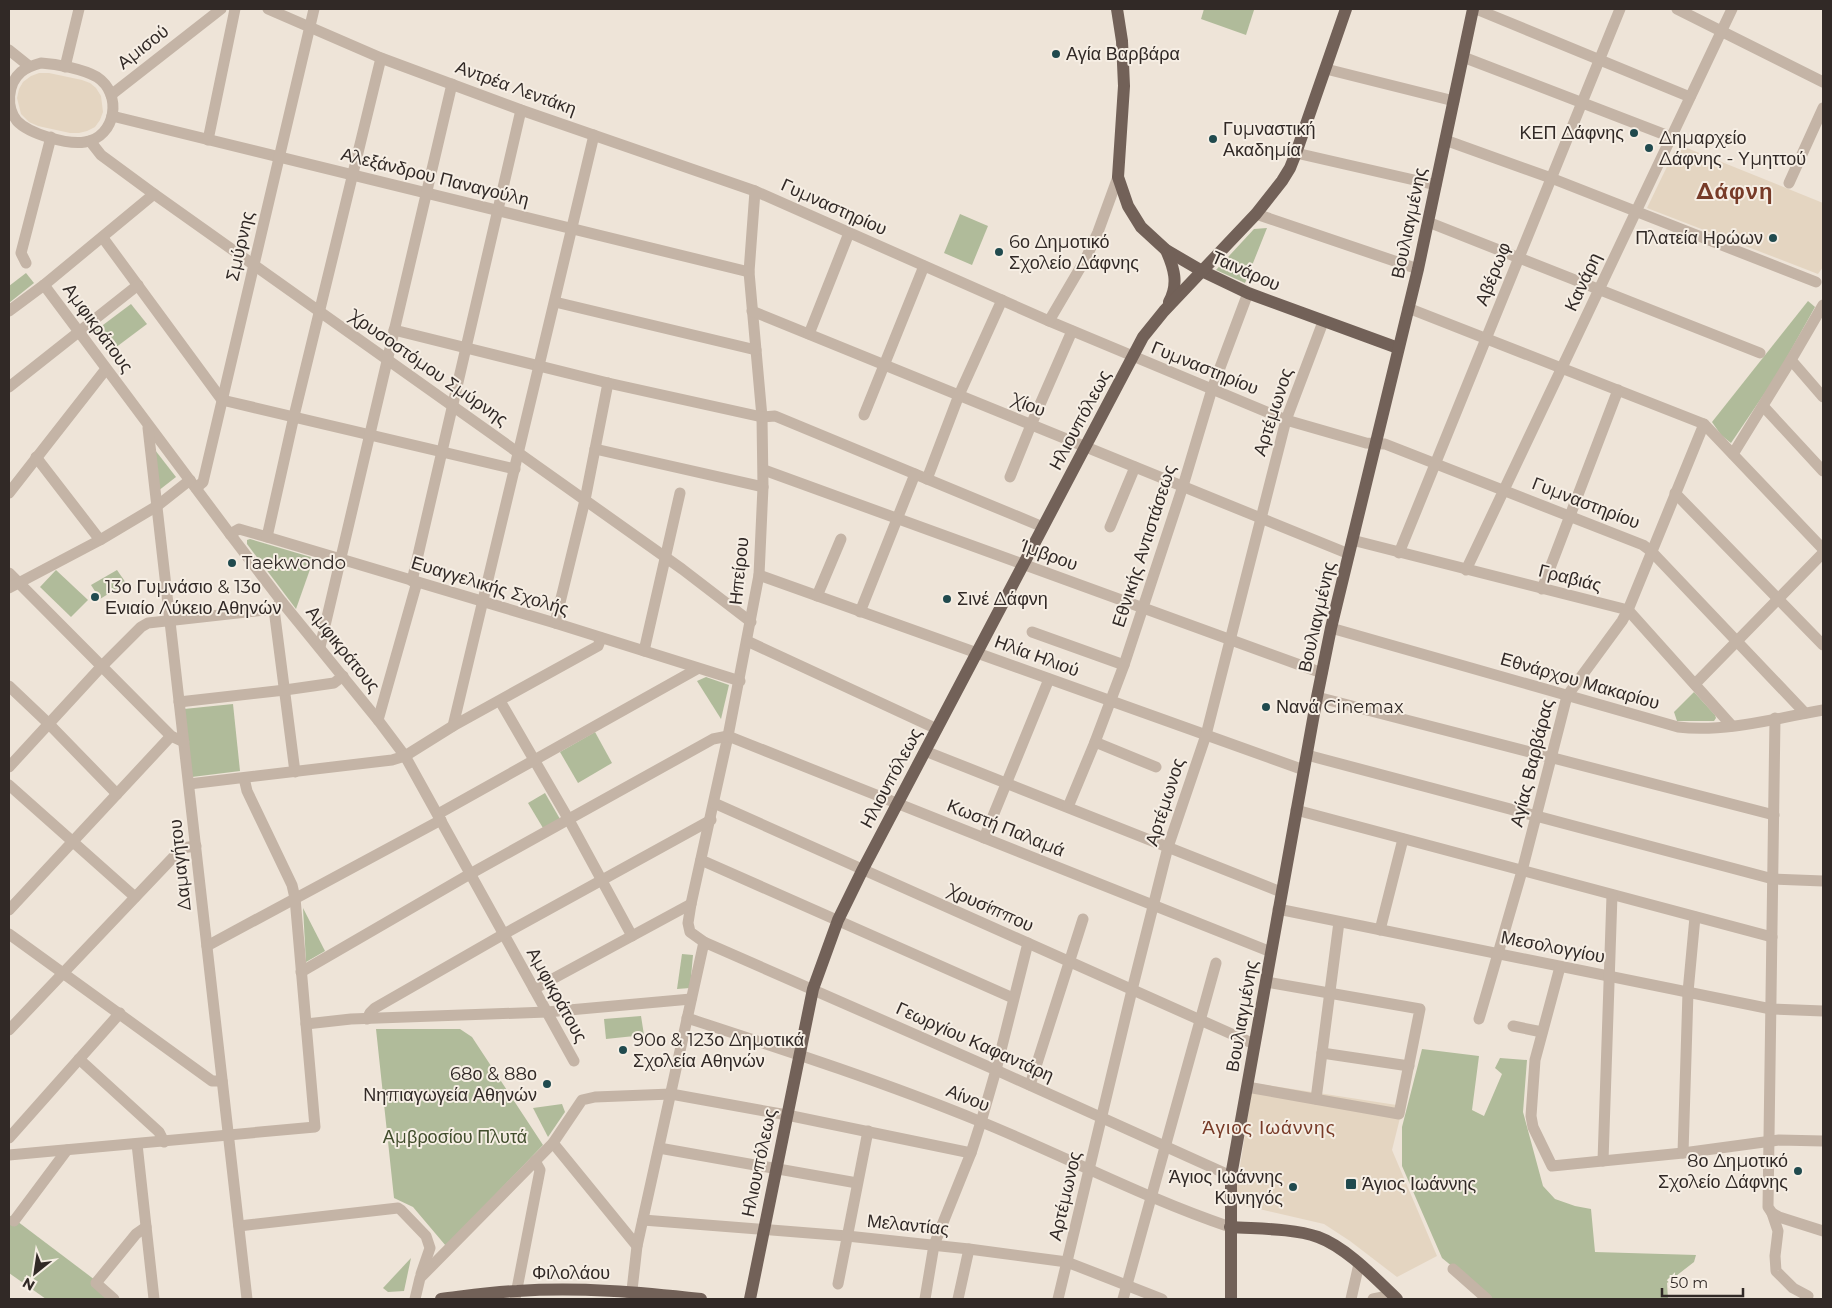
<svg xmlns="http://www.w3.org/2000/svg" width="1832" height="1308" viewBox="0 0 1832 1308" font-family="Montserrat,sans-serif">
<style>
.green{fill:#b0bb9a}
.plaza{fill:#e4d5c1}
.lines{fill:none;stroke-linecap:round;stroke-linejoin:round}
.minor{stroke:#c4b4a6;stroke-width:11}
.major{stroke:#726158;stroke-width:12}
.poi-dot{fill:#204a4e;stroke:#f6eee4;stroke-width:2}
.labels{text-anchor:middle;stroke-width:4;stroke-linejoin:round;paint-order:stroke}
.street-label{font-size:18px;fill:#312926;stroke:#f6eee4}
.poi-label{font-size:18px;fill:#312926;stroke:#f6eee4;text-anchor:start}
.park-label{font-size:18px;fill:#414d2c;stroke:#f6eee4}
.neighbourhood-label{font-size:19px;letter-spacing:1px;fill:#773b28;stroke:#f6eee4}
.district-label{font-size:22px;font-weight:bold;letter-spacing:1px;fill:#773b28;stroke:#f6eee4}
</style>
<rect width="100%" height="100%" fill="#eee4d8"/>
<g class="green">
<polygon points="1204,9 1249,9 1254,10 1246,35 1201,19"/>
<polygon points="960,214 988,226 972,265 944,253"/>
<polygon points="1267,228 1245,283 1216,270 1254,229"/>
<polygon points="26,273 34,283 9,303 9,286"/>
<polygon points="1808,301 1815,307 1777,375 1731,443 1721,435 1712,422"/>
<polygon points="131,304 147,324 111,351 95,331"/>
<polygon points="155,450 176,477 158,491"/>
<polygon points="250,539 314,558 296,609 247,544 247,540"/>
<polygon points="56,570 88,600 71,617 40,587"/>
<polygon points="117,570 126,583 100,599 91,585"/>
<polygon points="706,677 729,685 721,719 697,681"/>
<polygon points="1694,692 1715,715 1716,718 1714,721 1677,721 1674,712"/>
<polygon points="233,704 240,771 192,777 184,709"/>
<polygon points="595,732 612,763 578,783 560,752"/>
<polygon points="545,793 560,819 543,828 528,803"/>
<polygon points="303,908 325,951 306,962"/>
<polygon points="682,954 693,955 690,988 677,989"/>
<polygon points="641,1016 644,1035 606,1039 604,1019"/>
<polygon points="376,1029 460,1029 472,1037 543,1145 446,1246 413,1207 394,1198"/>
<polygon points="1422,1049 1479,1056 1472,1110 1484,1116 1502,1074 1495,1068 1500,1058 1527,1060 1523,1112 1543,1186 1555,1199 1575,1206 1591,1209 1595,1252 1696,1255 1694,1262 1667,1283 1668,1299 1492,1299 1442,1258 1402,1166 1402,1127"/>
<polygon points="562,1104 565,1112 548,1137 533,1108"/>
<polygon points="9,1215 95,1280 109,1299 46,1299 9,1273"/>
<polygon points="411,1258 404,1291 388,1292 383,1288"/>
</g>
<g class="plaza">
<polygon points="39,73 49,73 82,80 90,83 96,88 101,96 103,112 100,120 95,127 87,131 79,133 70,133 38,126 29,122 21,114 17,98 19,89 23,82 31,76"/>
<polygon points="1682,146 1823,203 1823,267 1818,274 1647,208 1675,150"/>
<polygon points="1253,1083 1403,1106 1392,1150 1437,1256 1397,1277 1350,1241 1324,1224 1242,1205 1239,1202 1236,1192"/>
</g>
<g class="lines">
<g class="minor">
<polyline points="268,9 381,58 521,110 755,191 1049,321 1286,420 1366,443 1385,444 1643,545 1651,551 1805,713"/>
<polyline points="1476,9 1690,97"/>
<polyline points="1677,9 1823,82"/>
<polyline points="9,50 29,66"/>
<polyline points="1463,57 1671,137"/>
<path d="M41,63C57,64 83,69 97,77C123,94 116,137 85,142C68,145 29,134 17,121C6,108 7,84 21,72C27,67 34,65 41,63Z"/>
<polyline points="65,67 79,9"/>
<polyline points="1326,69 1454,101"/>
<polyline points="111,95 221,9"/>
<polyline points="112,116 749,272"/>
<polyline points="208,140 235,9"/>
<polyline points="1445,140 1551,178 1816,282"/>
<polyline points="90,141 101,155 154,194 682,569 751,622"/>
<polyline points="1296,153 1436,185"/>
<polyline points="1789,183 1823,108"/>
<polyline points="755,191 749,272 762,417 763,487 759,575 728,736 691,904 688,923 690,932 704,942 996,1070 1231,1176"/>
<polyline points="1256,214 1418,269"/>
<polyline points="1428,222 1760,353"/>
<polyline points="103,238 222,400 515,469"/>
<polyline points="26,263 21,253 51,137"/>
<polyline points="44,285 230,534 282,602 378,720 405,756 574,1061"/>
<polyline points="555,302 756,350"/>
<polyline points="1408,308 1704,424 1823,549"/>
<polyline points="9,311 44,285 154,194"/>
<polyline points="752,311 1349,554"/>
<polyline points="1049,321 1086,258 1098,232 1118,177"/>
<polyline points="394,330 608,383 762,417 775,416 1043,527"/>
<polyline points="809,334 849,233"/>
<polyline points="1791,360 1823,397"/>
<polyline points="9,387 138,285"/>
<polyline points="1763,406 1823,471"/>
<polyline points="864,415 924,266"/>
<polyline points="148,428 247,1299"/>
<polyline points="595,449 763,487"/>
<polyline points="1733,454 1791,360 1823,305"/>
<polyline points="36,457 100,540"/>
<polyline points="764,470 1322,673"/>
<polyline points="1010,477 1031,425 1072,331"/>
<polyline points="927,479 959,395 1002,300"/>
<polyline points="196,488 203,482 314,9"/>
<polyline points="9,493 106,369"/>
<polyline points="1675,493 1823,645"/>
<polyline points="1110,527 1135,467"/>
<polyline points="230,534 239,529 267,537 555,623 740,681"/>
<polyline points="267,537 294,416 381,58"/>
<polyline points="1352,540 1628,610 1732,726"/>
<polyline points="1399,553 1620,9"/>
<polyline points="1466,570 1732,9"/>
<polyline points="9,573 171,736 184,742"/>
<polyline points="759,575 1304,770"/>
<polyline points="412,581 521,110"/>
<polyline points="9,588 100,540 157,506 190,480"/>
<polyline points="1542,589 1618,390"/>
<polyline points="817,596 841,539"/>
<polyline points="274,609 295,772"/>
<polyline points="860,612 915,474"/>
<polyline points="555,623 585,500 608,383"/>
<path d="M1331,628L1678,727C1724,733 1778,718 1823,710"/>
<polyline points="1032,632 1124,665"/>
<polyline points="747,641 937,729"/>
<polyline points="320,647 452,84"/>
<polyline points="644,651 680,493"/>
<polyline points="1695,684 1823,553"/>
<polyline points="9,686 48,723 117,794"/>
<polyline points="1317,697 1774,815"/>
<polyline points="500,701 569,820 632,936"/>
<polyline points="179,702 285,690 334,683 343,676"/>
<polyline points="1775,718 1768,1207 1772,1213 1779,1217 1823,1231"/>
<polyline points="378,720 417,582"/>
<polyline points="453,726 594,135"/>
<polyline points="1095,742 1156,767"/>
<polyline points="925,751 1281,892"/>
<polyline points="1307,755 1773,879 1823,881"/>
<polyline points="9,767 101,667 141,627 148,623 274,609 282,602"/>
<polyline points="189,784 392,760 405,756 453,726 598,646 601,638"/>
<polyline points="9,785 135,897"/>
<polyline points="714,803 1254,1044"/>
<polyline points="1068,807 1095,742 1124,665 1183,486 1212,389 1248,293"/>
<polyline points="1296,810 1772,937"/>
<polyline points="438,814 697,669"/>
<polyline points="984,838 1049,679"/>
<polyline points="701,860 1013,998"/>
<polyline points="1278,909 1771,1009 1823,1011"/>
<polyline points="9,910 171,736"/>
<polyline points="1380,930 1403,839"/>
<polyline points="9,934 212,1081 222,1081"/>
<polyline points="207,946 441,820"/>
<polyline points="1560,967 1535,1060 1531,1116 1533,1127 1552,1166 1683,1153 1779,1140 1823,1141"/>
<polyline points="301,972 470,874 713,739 728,736 1271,952"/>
<polyline points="534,989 691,904"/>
<path d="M687,1018C785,1050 884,1082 979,1121C1063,1155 1144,1198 1230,1227"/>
<polyline points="367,1019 370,1013 375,1008 504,934 711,820"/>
<polyline points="1479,1019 1522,871 1567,696 1622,621 1628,610 1704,424"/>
<polyline points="306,1024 351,1019 547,1012 691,999"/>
<polyline points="1513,1026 1542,1032"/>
<polyline points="9,1030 182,848 196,846"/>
<polyline points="1322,1053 1409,1066"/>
<polyline points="79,1059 159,1132 164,1142"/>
<polyline points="1030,1085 1083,919"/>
<polyline points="1247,1087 1399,1114 1420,1009 1266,982"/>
<polyline points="1316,1099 1339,922"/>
<polyline points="9,1138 120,1013"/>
<polyline points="553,1143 637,1246"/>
<polyline points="137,1144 154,1299"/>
<polyline points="659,1148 857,1183"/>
<polyline points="1683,1153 1688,992 1695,917"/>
<polyline points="9,1155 315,1127 295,898 292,885 247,791 244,778"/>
<polyline points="1603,1161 1612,895"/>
<polyline points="1772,1213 1778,1231 1775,1256 1776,1271 1793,1288 1808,1296 1807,1299"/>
<polyline points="643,1220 847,1236 969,1249 1067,1262 1162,1299"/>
<polyline points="14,1221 67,1150"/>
<polyline points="239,1226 398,1208 401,1210 426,1236 430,1248 421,1274"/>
<polyline points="1453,1269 1487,1299"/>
<polyline points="838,1284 868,1131"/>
<polyline points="114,1299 96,1283 136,1234 146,1227"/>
<polyline points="415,1299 420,1278 553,1143 582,1100 595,1097 671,1094 787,1115 971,1153"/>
<polyline points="515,1299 540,1170 535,1161"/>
<polyline points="631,1299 637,1246 704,942"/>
<polyline points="925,1299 934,1245 971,1153 981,1122 996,1070 1028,943"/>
<polyline points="958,1299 969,1249"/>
<polyline points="1058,1299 1132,990 1168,847 1206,735 1286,420 1323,322"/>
<polyline points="1123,1299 1216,963"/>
<polyline points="1351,1299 1359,1264"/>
<polyline points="1373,1299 1393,1295"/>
</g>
<g class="major">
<polyline points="1117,9 1122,41 1124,86 1118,177 1128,206 1141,227 1166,250 1202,271 1248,293 1398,348"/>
<path d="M1166,250C1174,268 1179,284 1169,302"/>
<path d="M1230,1227C1257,1229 1292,1228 1318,1237C1346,1247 1376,1279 1397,1299"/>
<path d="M441,1299C466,1296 492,1292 517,1291C579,1287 640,1292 701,1299"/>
<polyline points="750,1299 813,989 838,920 863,869 1143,337 1164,311 1256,214 1282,181 1290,168 1296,153 1346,9"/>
<polyline points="1231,1299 1231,1176 1317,697 1331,628 1418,269 1473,9"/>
</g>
</g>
<g class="poi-dot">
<circle cx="1056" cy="54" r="5"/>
<circle cx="1634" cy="133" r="5"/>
<circle cx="1213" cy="139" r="5"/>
<circle cx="1649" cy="148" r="5"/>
<circle cx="1773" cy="238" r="5"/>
<circle cx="999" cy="252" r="5"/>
<circle cx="232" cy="563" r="5"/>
<circle cx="95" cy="597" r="5"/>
<circle cx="947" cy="599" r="5"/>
<circle cx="1266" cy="707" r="5"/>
<circle cx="623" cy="1050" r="5"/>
<circle cx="547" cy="1084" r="5"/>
<circle cx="1798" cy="1171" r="5"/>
<rect x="1345" y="1178" width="12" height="12" rx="2.5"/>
<circle cx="1293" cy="1187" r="5"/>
</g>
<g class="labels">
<g class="street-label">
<text transform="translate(143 47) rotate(-38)" y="6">Αμισού</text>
<text transform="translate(516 88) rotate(20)" y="6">Αντρέα Λεντάκη</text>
<text transform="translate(435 177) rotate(14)" y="6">Αλεξάνδρου Παναγούλη</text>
<text transform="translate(834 207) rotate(24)" y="6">Γυμναστηρίου</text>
<text transform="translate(1409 223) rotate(-78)" y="6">Βουλιαγμένης</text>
<text transform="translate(240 246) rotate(-77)" y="6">Σμύρνης</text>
<text transform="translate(1246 271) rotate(24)" y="6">Ταινάρου</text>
<text transform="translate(1493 274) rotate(-68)" y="6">Αβέρωφ</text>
<text transform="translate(1583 282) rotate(-65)" y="6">Κανάρη</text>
<text transform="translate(98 328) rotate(54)" y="6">Αμφικράτους</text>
<text transform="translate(429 368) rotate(35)" y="6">Χρυσοστόμου Σμύρνης</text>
<text transform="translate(1205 368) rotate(22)" y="6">Γυμναστηρίου</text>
<text transform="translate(1029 405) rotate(22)" y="6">Χίου</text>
<text transform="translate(1273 412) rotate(-72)" y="6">Αρτέμωνος</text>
<text transform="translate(1080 420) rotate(-62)" y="6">Ηλιουπόλεως</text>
<text transform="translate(1586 503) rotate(21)" y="6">Γυμναστηρίου</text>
<text transform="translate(1144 546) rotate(-72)" y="6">Εθνικής Αντιστάσεως</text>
<text transform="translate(1049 555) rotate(20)" y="6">Ίμβρου</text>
<text transform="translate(739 571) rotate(-84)" y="6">Ηπείρου</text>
<text transform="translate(1570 578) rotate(14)" y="6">Γραβιάς</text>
<text transform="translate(490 586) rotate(17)" y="6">Ευαγγελικής Σχολής</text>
<text transform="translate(1317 617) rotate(-77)" y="6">Βουλιαγμένης</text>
<text transform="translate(343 649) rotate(51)" y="6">Αμφικράτους</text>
<text transform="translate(1037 656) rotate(20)" y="6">Ηλία Ηλιού</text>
<text transform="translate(1580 681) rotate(16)" y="6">Εθνάρχου Μακαρίου</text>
<text transform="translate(1532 763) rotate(-76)" y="6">Αγίας Βαρβάρας</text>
<text transform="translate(891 778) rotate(-62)" y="6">Ηλιουπόλεως</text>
<text transform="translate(1165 802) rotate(-72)" y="6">Αρτέμωνος</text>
<text transform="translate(1006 828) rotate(22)" y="6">Κωστή Παλαμά</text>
<text transform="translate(180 865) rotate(-96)" y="6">Δαμαγήτου</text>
<text transform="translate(991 908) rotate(24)" y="6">Χρυσίππου</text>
<text transform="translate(1553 947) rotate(11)" y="6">Μεσολογγίου</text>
<text transform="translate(557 995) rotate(61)" y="6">Αμφικράτους</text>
<text transform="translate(1242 1016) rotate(-80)" y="6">Βουλιαγμένης</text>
<text transform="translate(975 1042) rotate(24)" y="6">Γεωργίου Καφαντάρη</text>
<text transform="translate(968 1098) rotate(22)" y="6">Αίνου</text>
<text transform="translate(759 1163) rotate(-78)" y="6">Ηλιουπόλεως</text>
<text transform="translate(1065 1196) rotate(-77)" y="6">Αρτέμωνος</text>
<text transform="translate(908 1225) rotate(6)" y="6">Μελαντίας</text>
<text x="571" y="1279">Φιλολάου</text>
</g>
<g class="poi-label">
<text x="1066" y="60">Αγία Βαρβάρα</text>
<text x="1223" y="135">Γυμναστική<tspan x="1223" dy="21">Ακαδημία</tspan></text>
<text x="1624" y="139" text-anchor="end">ΚΕΠ Δάφνης</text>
<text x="1659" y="144">Δημαρχείο<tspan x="1659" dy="21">Δάφνης - Υμηττού</tspan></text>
<text x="1763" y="244" text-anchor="end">Πλατεία Ηρώων</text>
<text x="1009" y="248">6ο Δημοτικό<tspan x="1009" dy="21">Σχολείο Δάφνης</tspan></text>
<text x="242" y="569">Taekwondo</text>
<text x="105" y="593">13ο Γυμνάσιο &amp; 13ο<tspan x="105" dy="21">Ενιαίο Λύκειο Αθηνών</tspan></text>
<text x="957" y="605">Σινέ Δάφνη</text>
<text x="1276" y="713">Νανά Cinemax</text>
<text x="633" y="1046">90ο &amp; 123ο Δημοτικά<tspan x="633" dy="21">Σχολεία Αθηνών</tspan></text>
<text x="537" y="1080" text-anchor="end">68ο &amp; 88ο<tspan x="537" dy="21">Νηπιαγωγεία Αθηνών</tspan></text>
<text x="1788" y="1167" text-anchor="end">8ο Δημοτικό<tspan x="1788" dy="21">Σχολείο Δάφνης</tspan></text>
<text x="1283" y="1183" text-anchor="end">Άγιος Ιωάννης<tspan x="1283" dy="21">Κυνηγός</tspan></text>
<text x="1362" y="1190">Άγιος Ιωάννης</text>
</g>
<g class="park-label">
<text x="455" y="1143">Αμβροσίου Πλυτά</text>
</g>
<g class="neighbourhood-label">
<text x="1269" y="1134">Άγιος Ιωάννης</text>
</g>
<g class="district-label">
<text x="1735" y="199">Δάφνη</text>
</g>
</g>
<rect width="1832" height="1308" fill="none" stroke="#312926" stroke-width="20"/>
<g transform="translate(35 1273) rotate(210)" stroke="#f6eee4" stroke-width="4" paint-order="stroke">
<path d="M0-4L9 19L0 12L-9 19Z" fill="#312926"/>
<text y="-8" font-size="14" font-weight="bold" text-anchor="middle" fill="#312926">N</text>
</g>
<path d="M1662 1288v8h81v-8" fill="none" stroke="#312926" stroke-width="2.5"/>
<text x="1670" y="1288" font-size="15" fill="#312926" stroke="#f6eee4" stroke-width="4" paint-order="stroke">50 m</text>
</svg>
